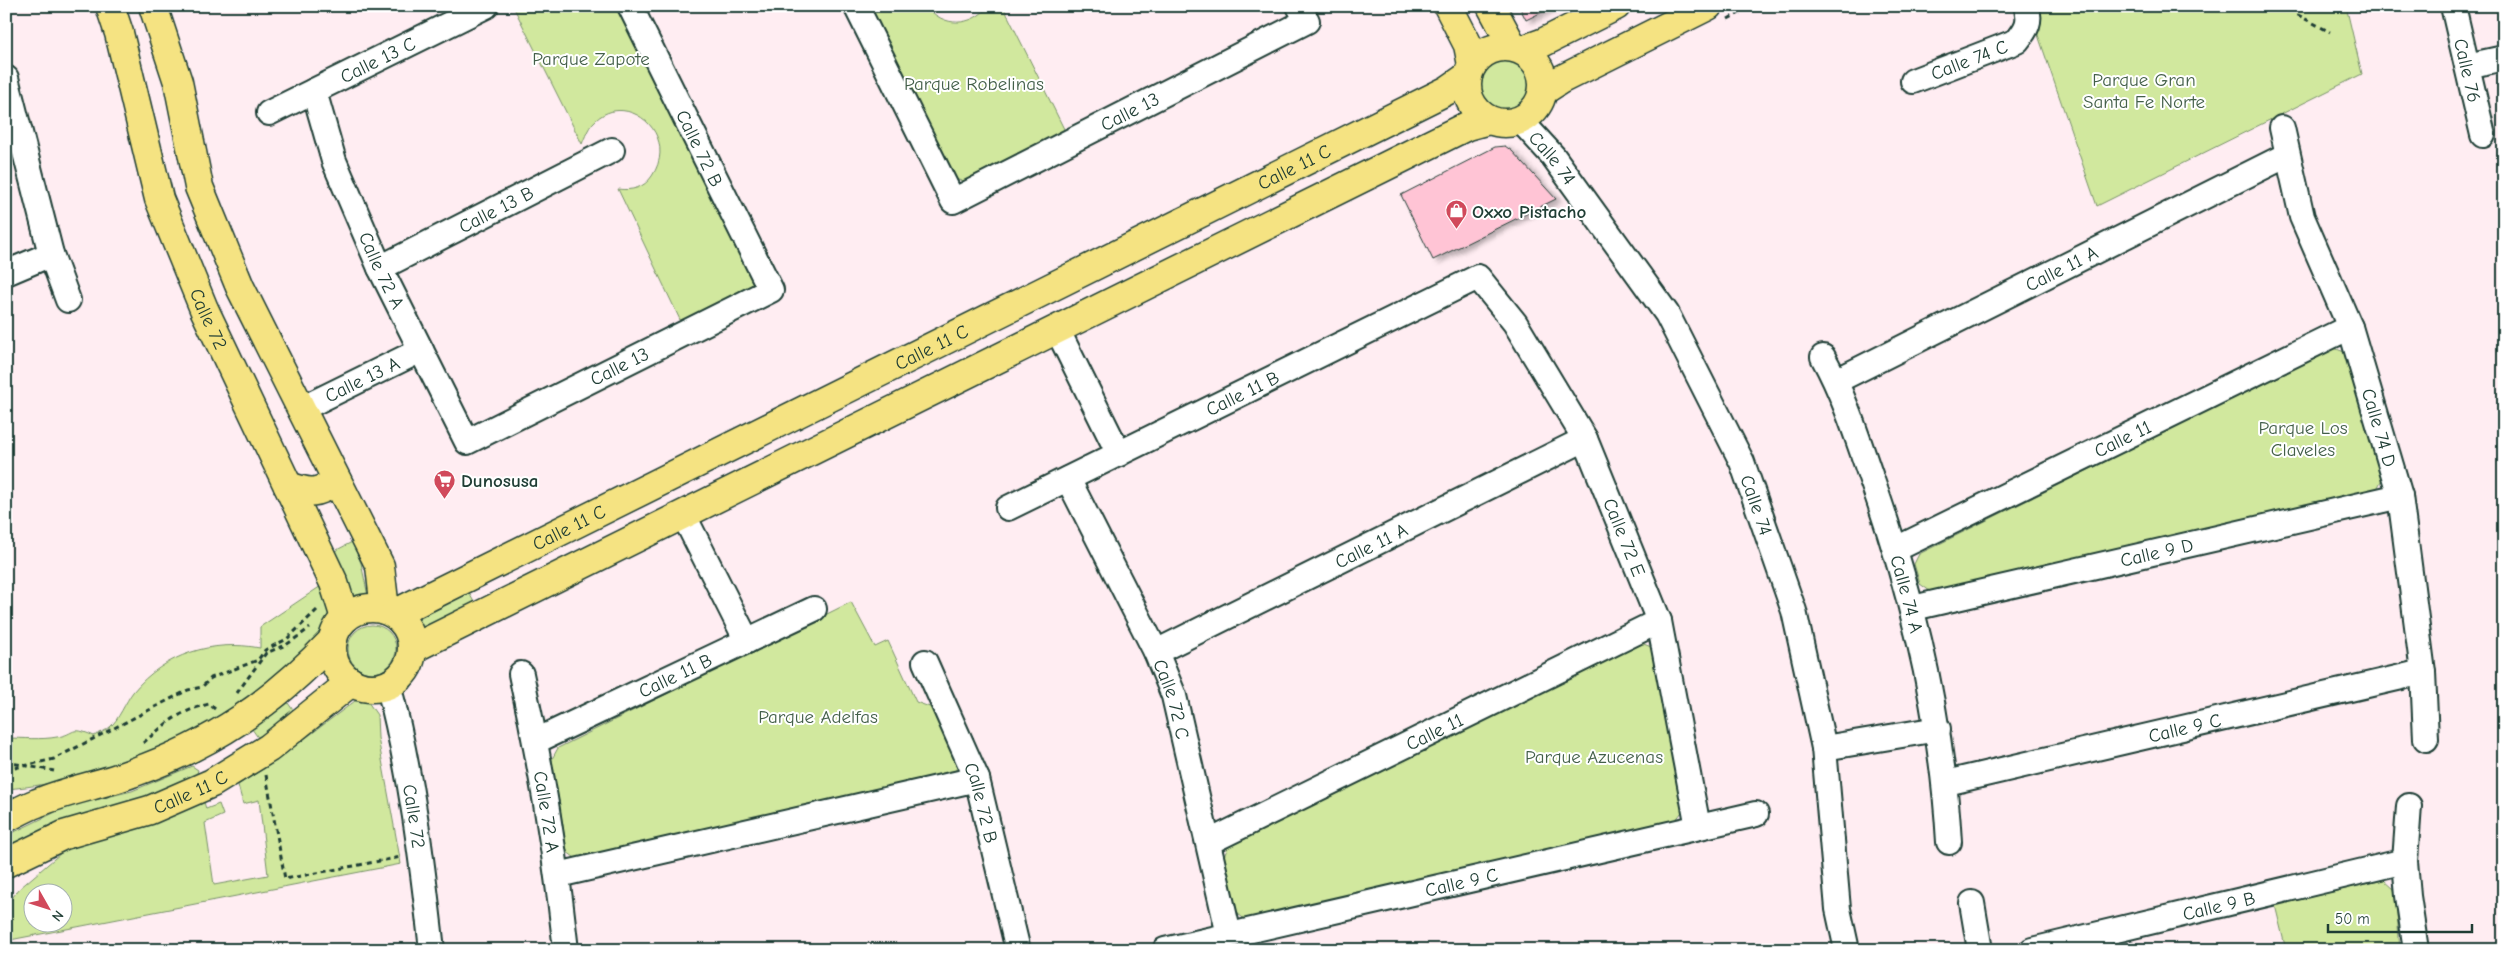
<svg xmlns="http://www.w3.org/2000/svg" width="2510" height="956" viewBox="0 0 2510 956" font-family="'Comic Neue',sans-serif">
<style>
.green{fill:#d1e89e;stroke:#789269;fill-rule:evenodd}
.building{fill:#ffc4d5;stroke:#1f3d34;filter:url(#shadow)}
.lines{fill:none;stroke-linecap:round;stroke-linejoin:round}
.minor-casing{stroke:#1f3d34;stroke-width:28}
.major-casing{stroke:#1f3d34;stroke-width:31}
.path{stroke:#1f3d34;stroke-width:3;stroke-dasharray:5 4;stroke-linecap:butt}
.minor{stroke:#fff;stroke-width:24}
.major{stroke:#f5e382;stroke-width:28}
.labels{text-anchor:middle;stroke-width:4;stroke-linejoin:round;paint-order:stroke}
.park-label{font-size:19px;fill:#435f49;stroke:#fff}
.street-label{font-size:19px;fill:#1f3d34;stroke:#fff}
.poi-label{font-size:19px;font-weight:bold;fill:#1f3d34;stroke:#fff;text-anchor:start}
</style>
<defs>
<filter id="shadow"><feDropShadow dx="5.5" dy="3" stdDeviation="2.5" flood-color="#0004"/></filter>
</defs>
<rect width="100%" height="100%" fill="#ffedf2"/>
<filter id="ink" filterUnits="userSpaceOnUse"><feTurbulence type="fractalNoise" baseFrequency=".02" numOctaves="2"/><feDisplacementMap in="SourceGraphic" scale="10" xChannelSelector="R" yChannelSelector="G"/><feConvolveMatrix kernelMatrix="1 2 1 2 8 2 1 2 1" color-interpolation-filters="sRGB"/></filter>
<g filter="url(#ink)">
<g class="green">
<path d="M513,6H618L754,279L750,290L682,324L618,189C632,191 644,188 652,176C681,133 624,88 593,123C588,128 585,137 582,144Z"/>
<path d="M868,6H926C944,28 971,27 989,6H1003L1066,133L966,182L954,179Z"/>
<polygon points="2028,6 2346,6 2362,74 2097,206"/>
<circle cx="1505" cy="85" r="24"/>
<polygon points="2334,348 2347,353 2366,412 2382,479 2377,489 1930,591 1920,584 1914,564 1919,554"/>
<polygon points="352,542 361,563 368,596 350,601 333,552"/>
<path d="M321,586L330,617L328,623C316,637 306,654 292,667C217,734 107,781 6,789V738C22,738 42,740 57,737C77,734 69,725 94,736C99,733 106,731 110,727C118,721 126,701 133,692C164,654 213,639 260,648V627Z"/>
<polygon points="469,593 474,602 419,630 415,621"/>
<polygon points="851,602 875,647 888,641 916,702 935,709 961,760 954,773 578,860 567,852 552,759 558,748"/>
<circle cx="372" cy="649" r="24"/>
<polygon points="1641,643 1654,648 1684,809 1676,820 1246,920 1235,912 1223,859 1228,847"/>
<path d="M361,700L368,702L377,715L378,738L401,864L10,940L6,943V906L19,889L61,853L80,842L154,824L204,802L206,809L219,804L223,815L205,823L214,885L268,875L259,800L243,804L238,785L271,764L355,701ZM32,894H62V924H32Z"/>
<polygon points="288,703 295,713 259,739 252,729"/>
<polygon points="192,766 198,770 196,776 159,793 50,825 6,848 6,836 68,806 132,791"/>
<polygon points="2384,880 2395,890 2400,950 2286,950 2275,905"/>
</g>
<g class="building">
<polygon points="1519,6 1554,6 1526,20"/>
<polygon points="1505,146 1512,151 1556,199 1433,260 1401,195 1495,147"/>
</g>
<g class="lines">
<defs>
<g id="minor">
<path id="s1" d="M856,6L953,201L1307,21L1299,6"/>
<path id="s2" d="M2453,6L2483,135"/>
<polyline points="2467,66 2504,58"/>
<polyline points="6,78 51,254 68,300"/>
<path id="s3" d="M1913,81L2017,41C2026,30 2032,21 2026,6"/>
<path id="s4" d="M314,91L334,161L380,268L467,442L771,290L630,6"/>
<path id="s5" d="M269,113L486,6"/>
<path id="s6" d="M1520,120L1553,156L1667,314L1742,462L1794,611L1824,748L1838,909L1847,950"/>
<path id="s7" d="M2282,128L2302,217L2350,327L2400,496L2423,672L2426,739"/>
<path id="s8" d="M380,268L612,150"/>
<polyline points="6,273 51,254"/>
<polyline points="1057,329 1119,454"/>
<path id="s9" d="M1823,357C1845,397 1858,440 1873,483C1914,600 1942,719 1949,842"/>
<path id="s10" d="M1836,381L2287,155"/>
<path id="s11" d="M301,409L421,350"/>
<path id="s12" d="M1068,479L1156,652L1174,696L1229,935"/>
<path id="s13" d="M1008,508L1478,277L1515,323L1585,439L1659,621L1698,827"/>
<polyline points="683,514 747,641"/>
<path id="s14" d="M1896,549L2350,327"/>
<path id="s15" d="M1913,608L2400,496"/>
<path id="s16" d="M1156,652L1585,439"/>
<path id="s17" d="M925,662L977,779L1018,950"/>
<path id="s18" d="M521,674C541,765 556,857 566,950"/>
<path id="s19" d="M388,684C411,771 422,860 432,950"/>
<path id="s20" d="M536,741L814,609"/>
<polyline points="1824,748 1938,729"/>
<path id="s21" d="M1946,783L2423,672"/>
<polyline points="2409,806 2405,861 2408,896 2416,950"/>
<path id="s22" d="M1209,842L1659,621"/>
<polyline points="558,875 977,779"/>
<polyline points="1972,903 1980,950"/>
<path id="s23" d="M1165,950L1756,814"/>
<path id="s24" d="M2032,950L2405,861"/>
</g>
<g id="major">
<path id="s25" d="M110,6L119,33L159,199L204,309L334,583L345,618"/>
<polyline points="153,6 178,82 199,187 240,287 380,566 385,610"/>
<polyline points="1448,6 1468,45 1472,65"/>
<polyline points="1491,6 1513,47"/>
<circle cx="1505" cy="85" r="38"/>
<polyline points="1522,50 1542,43 1616,6"/>
<polyline points="1543,91 1560,80 1708,6"/>
<path d="M288,486C311,494 317,494 337,481"/>
<circle cx="372" cy="648" r="40"/>
<path id="s26" d="M394,614L1448,90L1468,76"/>
<polyline points="412,649 1467,126 1489,120"/>
<path d="M6,818C16,813 26,807 37,803C67,790 101,785 132,773C214,744 273,703 333,640"/>
<path id="s27" d="M6,863L64,835L150,810L212,783L269,748L351,682"/>
</g>
</defs>
<use href="#minor" class="minor-casing"/>
<use href="#major" class="major-casing"/>
<g class="path">
<polyline points="2294,6 2298,15 2330,32"/>
<polyline points="1728,19 1753,6"/>
<polyline points="410,687 420,671"/>
<polyline points="237,693 266,653 286,645 310,628"/>
<path d="M143,743C167,723 177,712 209,704L215,709"/>
<polyline points="6,762 54,771"/>
<polyline points="6,770 54,759 188,690 202,687 211,678 258,660 265,650 287,639 317,610"/>
<polyline points="266,775 285,879 401,857"/>
</g>
<use href="#minor" class="minor"/>
<use href="#major" class="major"/>
</g>
</g>
<defs>
<symbol id="shop-pin" viewBox="-11 -11 22 30"><path d="M0 17L-7.5 6A9.5 9.5 0 1 1 7.5 6Z" fill="#d1495b" stroke="#fff"/><path d="M-5-2.5h2.3a2.7 3.5 0 0 1 5.4 0H5L5.5 6h-11ZM-1.5-2.5h3a1.5 2.3 0 0 0-3 0Z" fill="#fff"/></symbol>
<symbol id="supermarket-pin" viewBox="-11 -11 22 30"><path d="M0 17L-7.5 6A9.5 9.5 0 1 1 7.5 6Z" fill="#d1495b" stroke="#fff"/><path d="M-6-5.5h2.5l.6 2H6L4.5 2H-2.5L-4.4-4H-6ZM-1.5 3.2a1.3 1.3 0 1 0 .1 0ZM3 3.2a1.3 1.3 0 1 0 .1 0Z" fill="#fff"/></symbol>
</defs>
<g fill-rule="evenodd">
<use href="#shop-pin" x="1444" y="198" width="25" height="34"/>
<use href="#supermarket-pin" x="432" y="468" width="25" height="34"/>
</g>
<g class="labels">
<g class="park-label">
<text x="591" y="65">Parque Zapote</text>
<text x="2144" y="86">Parque Gran<tspan x="2144" dy="22">Santa Fe Norte</tspan></text>
<text x="974" y="90">Parque Robelinas</text>
<text x="2303" y="434">Parque Los<tspan x="2303" dy="22">Claveles</tspan></text>
<text x="818" y="723">Parque Adelfas</text>
<text x="1594" y="763">Parque Azucenas</text>
</g>
<g class="street-label">
<text dy="7" stroke="none"><textPath href="#s3" startOffset="60">Calle 74 C</textPath></text>
<text dy="7" stroke="none"><textPath href="#s5" startOffset="121">Calle 13 C</textPath></text>
<text dy="7" stroke="none"><textPath href="#s2" startOffset="66">Calle 76</textPath></text>
<text dy="7" stroke="none"><textPath href="#s1" startOffset="416">Calle 13</textPath></text>
<text transform="translate(700 148) rotate(64)" y="7">Calle 72 B</text>
<text dy="7" stroke="none"><textPath href="#s6" startOffset="50">Calle 74</textPath></text>
<text dy="7" stroke="none"><textPath href="#s26" startOffset="1005">Calle 11 C</textPath></text>
<text dy="7" stroke="none"><textPath href="#s8" startOffset="130">Calle 13 B</textPath></text>
<text dy="7" stroke="none"><textPath href="#s10" startOffset="252">Calle 11 A</textPath></text>
<text dy="7" stroke="none"><textPath href="#s4" startOffset="192">Calle 72 A</textPath></text>
<text dy="7" stroke="none"><textPath href="#s25" startOffset="329">Calle 72</textPath></text>
<text dy="7" stroke="none"><textPath href="#s26" startOffset="600">Calle 11 C</textPath></text>
<text dy="7" stroke="none"><textPath href="#s4" startOffset="554">Calle 13</textPath></text>
<text dy="7" stroke="none"><textPath href="#s11" startOffset="68">Calle 13 A</textPath></text>
<text dy="7" stroke="none"><textPath href="#s13" startOffset="261">Calle 11 B</textPath></text>
<text dy="7" stroke="none"><textPath href="#s7" startOffset="316">Calle 74 D</textPath></text>
<text dy="7" stroke="none"><textPath href="#s14" startOffset="252">Calle 11</textPath></text>
<text dy="7" stroke="none"><textPath href="#s6" startOffset="455">Calle 74</textPath></text>
<text dy="7" stroke="none"><textPath href="#s26" startOffset="195">Calle 11 C</textPath></text>
<text dy="7" stroke="none"><textPath href="#s13" startOffset="824">Calle 72 E</textPath></text>
<text dy="7" stroke="none"><textPath href="#s16" startOffset="240">Calle 11 A</textPath></text>
<text dy="7" stroke="none"><textPath href="#s15" startOffset="250">Calle 9 D</textPath></text>
<text dy="7" stroke="none"><textPath href="#s9" startOffset="252">Calle 74 A</textPath></text>
<text dy="7" stroke="none"><textPath href="#s20" startOffset="154">Calle 11 B</textPath></text>
<text dy="7" stroke="none"><textPath href="#s12" startOffset="244">Calle 72 C</textPath></text>
<text dy="7" stroke="none"><textPath href="#s21" startOffset="245">Calle 9 C</textPath></text>
<text dy="7" stroke="none"><textPath href="#s22" startOffset="251">Calle 11</textPath></text>
<text dy="7" stroke="none"><textPath href="#s27" startOffset="198">Calle 11 C</textPath></text>
<text dy="7" stroke="none"><textPath href="#s17" startOffset="152">Calle 72 B</textPath></text>
<text dy="7" stroke="none"><textPath href="#s18" startOffset="140">Calle 72 A</textPath></text>
<text dy="7" stroke="none"><textPath href="#s19" startOffset="135">Calle 72</textPath></text>
<text dy="7" stroke="none"><textPath href="#s23" startOffset="304">Calle 9 C</textPath></text>
<text dy="7" stroke="none"><textPath href="#s24" startOffset="192">Calle 9 B</textPath></text>
</g>
<g class="poi-label">
<text x="1472" y="218">Oxxo Pistacho</text>
<text x="461" y="487">Dunosusa</text>
</g>
</g>
<rect width="2510" height="956" fill="none" stroke="#fff" stroke-width="25"/>
<rect x="12" y="12" width="2485" height="931" fill="none" stroke="#1f3d34" stroke-width="2" filter="url(#ink)"/>
<g transform="translate(48 908) rotate(129)"><circle r="24" fill="#ffffff" stroke="#a5b1ae"/>
<path d="M0-4L9 19L0 12L-9 19Z" fill="#d1495b"/>
<text y="-8" font-size="14" font-weight="bold" text-anchor="middle" fill="#1f3d34">N</text>
</g>
<path d="M2328 924v8h144v-8" fill="none" stroke="#1f3d34" stroke-width="2.5"/>
<text x="2335" y="924" font-size="15" fill="#1f3d34" stroke="#ffffff" stroke-width="4" paint-order="stroke">50 m</text>
</svg>
